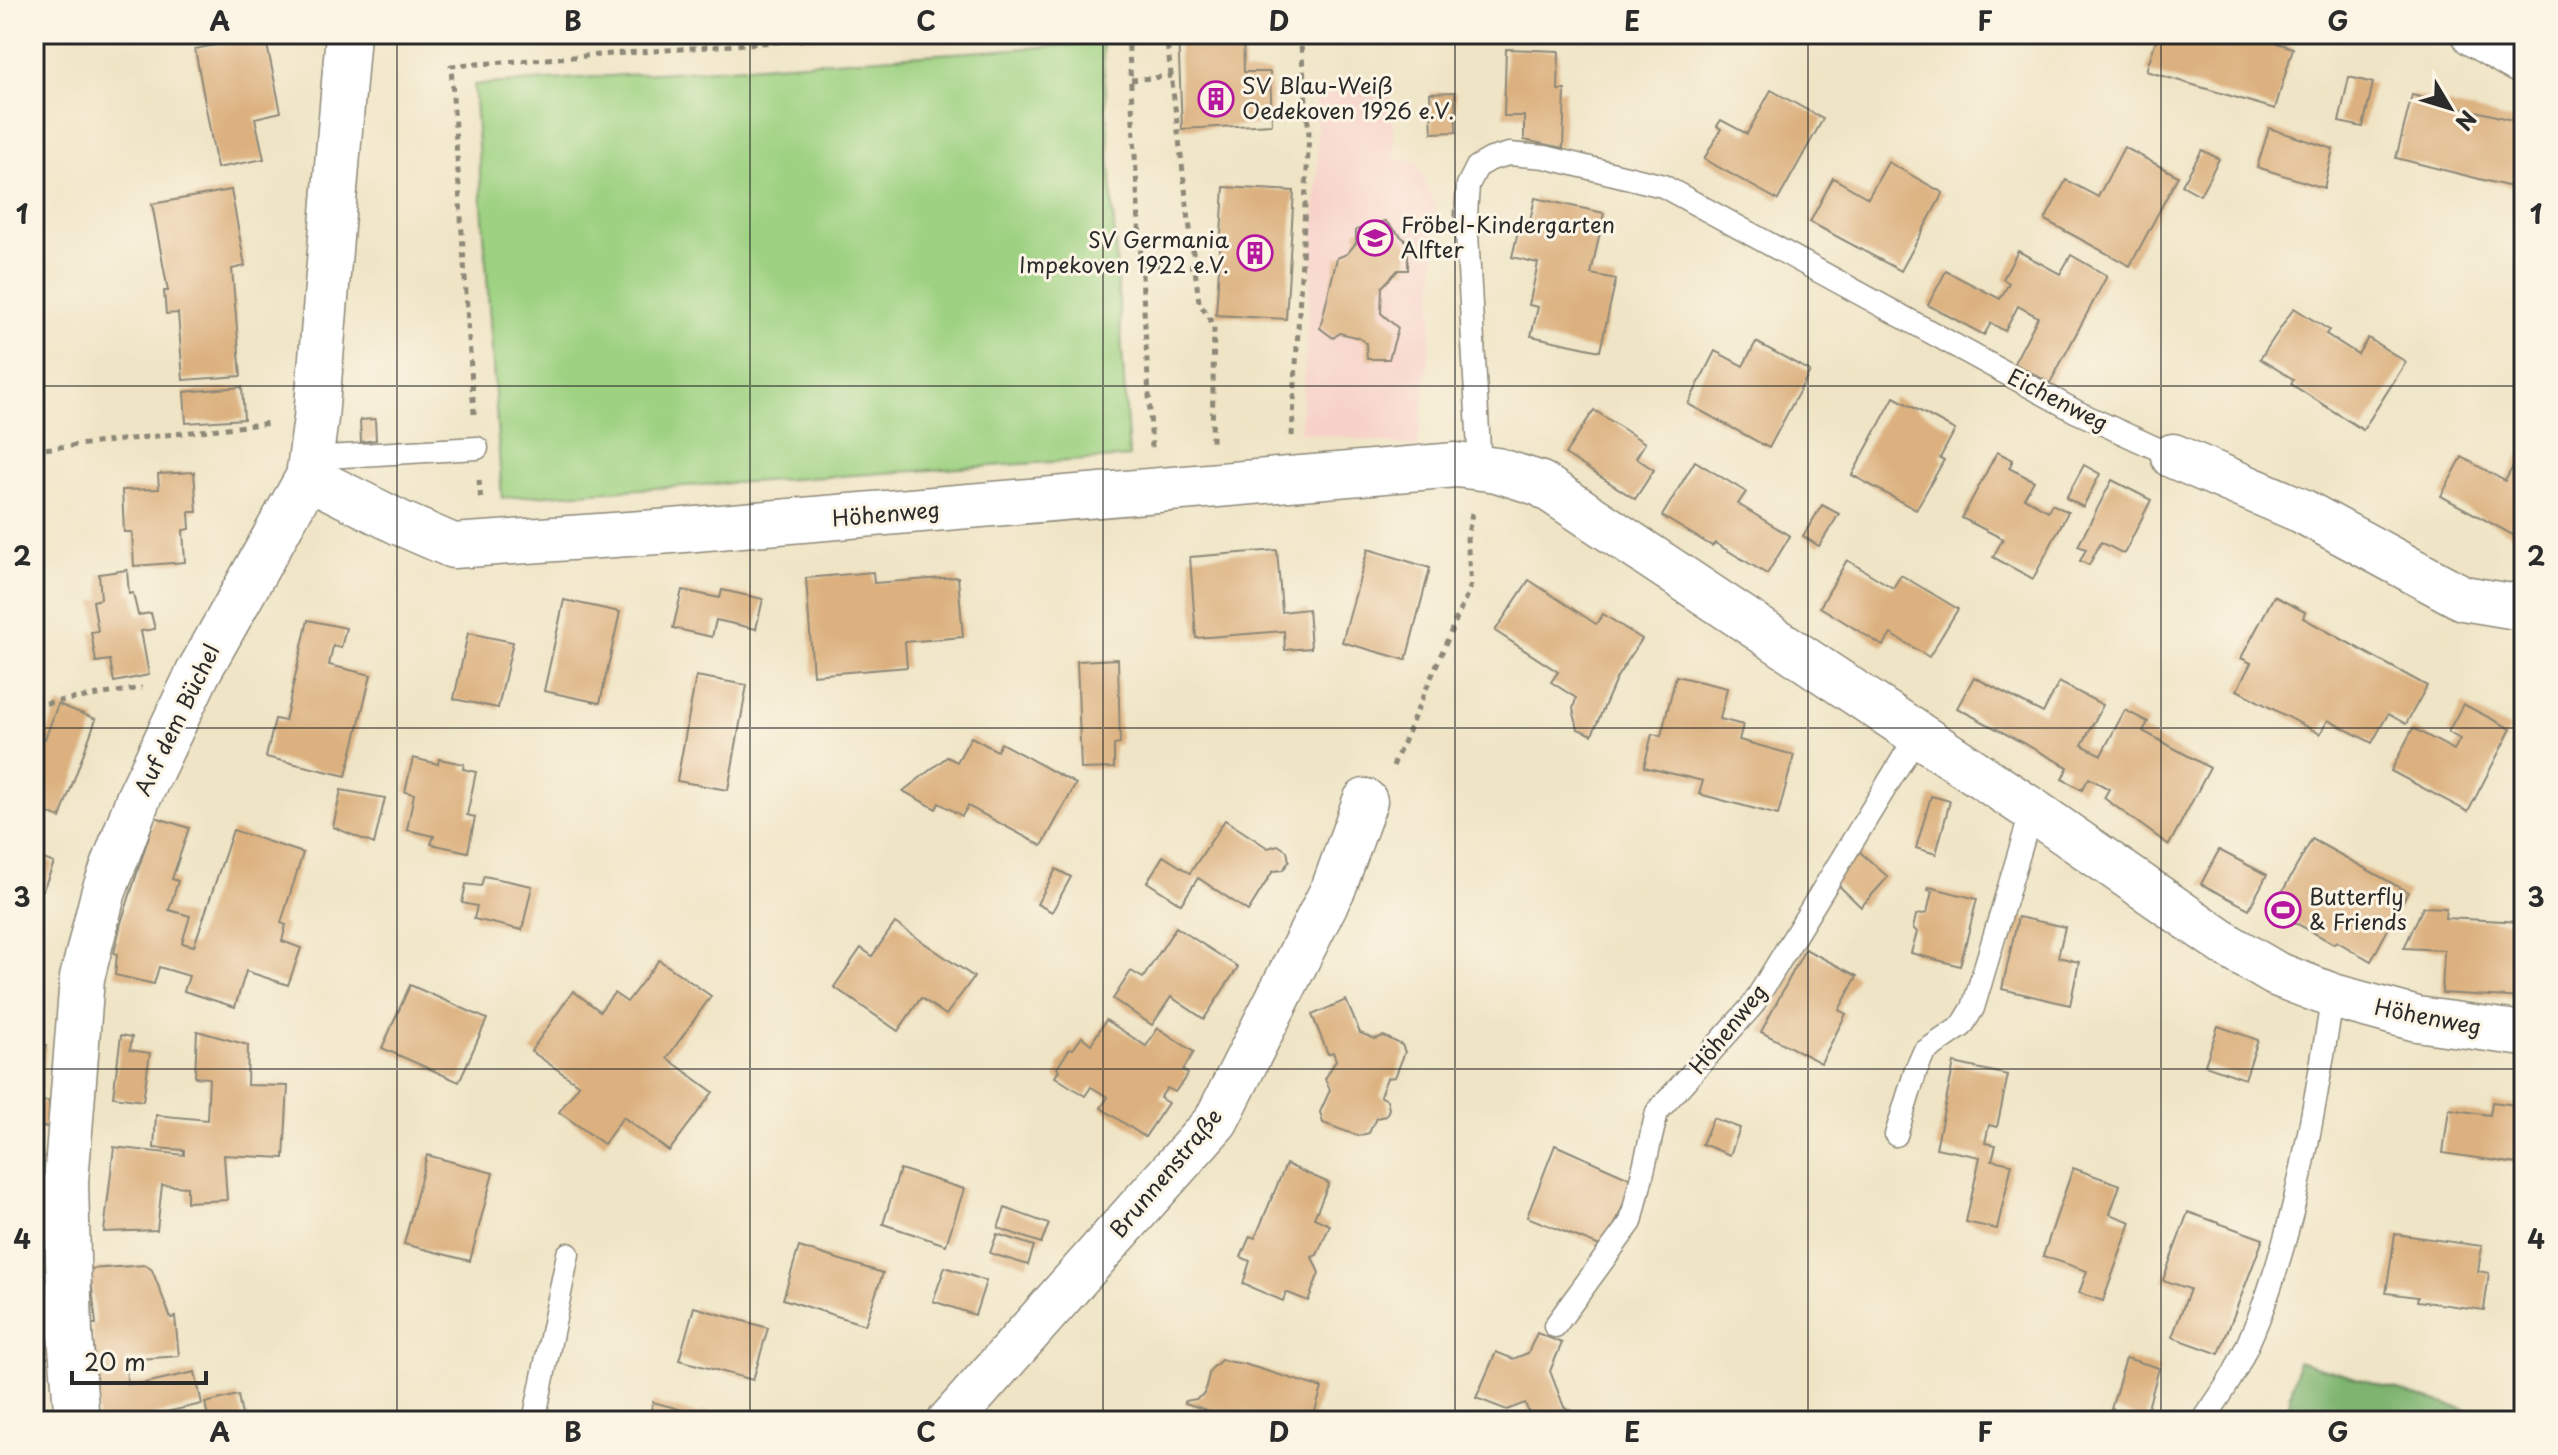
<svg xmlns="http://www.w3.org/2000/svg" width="2558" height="1455" viewBox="0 0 2558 1455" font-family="'Playpen Sans',sans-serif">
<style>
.built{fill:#f7d1c9}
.green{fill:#9ed282;stroke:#647e56;stroke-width:2}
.forest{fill:#7eb470;stroke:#54704e;stroke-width:2}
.building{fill:#dcb17f}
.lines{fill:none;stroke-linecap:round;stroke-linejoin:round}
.service-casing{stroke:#8d8878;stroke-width:25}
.minor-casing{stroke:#8d8878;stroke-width:47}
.path{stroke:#8d8878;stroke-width:5;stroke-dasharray:6 6;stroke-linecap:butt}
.service{stroke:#fff;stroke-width:22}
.minor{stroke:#fff;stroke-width:44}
.grid{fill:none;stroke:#2b2b2b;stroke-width:2;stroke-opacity:0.55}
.labels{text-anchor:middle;stroke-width:6;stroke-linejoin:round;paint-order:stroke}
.poi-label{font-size:22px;fill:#2b2b2b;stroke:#fcf5e5;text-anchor:start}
.street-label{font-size:22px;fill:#2b2b2b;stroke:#fcf5e5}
.neatline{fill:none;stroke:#2b2b2b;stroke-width:3}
.grid-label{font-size:26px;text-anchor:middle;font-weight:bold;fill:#2b2b2b}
</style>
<rect width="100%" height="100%" fill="#fcf5e5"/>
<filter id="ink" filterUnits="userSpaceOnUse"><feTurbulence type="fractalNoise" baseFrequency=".0125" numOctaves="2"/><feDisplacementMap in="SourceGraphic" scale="16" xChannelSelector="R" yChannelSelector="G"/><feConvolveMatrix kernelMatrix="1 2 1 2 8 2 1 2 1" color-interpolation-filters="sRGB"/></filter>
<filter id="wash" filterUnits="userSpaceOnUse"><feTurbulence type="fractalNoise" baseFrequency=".006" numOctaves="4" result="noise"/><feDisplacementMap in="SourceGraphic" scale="32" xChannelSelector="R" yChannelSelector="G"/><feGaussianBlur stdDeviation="1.8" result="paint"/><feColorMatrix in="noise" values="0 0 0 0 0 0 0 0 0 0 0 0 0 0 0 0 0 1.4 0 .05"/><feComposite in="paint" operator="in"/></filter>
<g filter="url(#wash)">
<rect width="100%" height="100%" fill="#efe4c5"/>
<polygon class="built" points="1390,87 1395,159 1416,161 1437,209 1432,330 1418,447 1300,432 1318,168 1316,95"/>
<polygon class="green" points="1102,43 1129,457 502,498 474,85"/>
<polygon class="forest" points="2298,1361 2490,1417 2495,1421 2285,1421"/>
<g id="blocks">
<g class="building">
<polygon points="1178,34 1243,34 1244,72 1270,72 1272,124 1182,129"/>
<polygon points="2158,34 2248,34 2293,48 2275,109 2146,71"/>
<polygon points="265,35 281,112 255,118 264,159 217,168 195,49"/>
<polygon points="1506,49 1559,51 1558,90 1565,90 1563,148 1524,140 1524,116 1504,116"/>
<polygon points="2349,77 2373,83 2363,127 2339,122"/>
<polygon points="1771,90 1823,119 1778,200 1704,159 1721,129 1717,126 1721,120 1747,134"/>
<polygon points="1455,92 1456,132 1432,133 1430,93"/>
<polygon points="2412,95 2524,123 2524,167 2519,189 2396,158"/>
<polygon points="2269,128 2333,149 2324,188 2257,167"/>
<polygon points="2124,147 2178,176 2130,266 2045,220 2066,180 2098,197"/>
<polygon points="2202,150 2219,159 2200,195 2182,185"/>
<polygon points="1888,162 1943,193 1901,271 1810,222 1833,178 1868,198"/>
<polygon points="1224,187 1294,191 1286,319 1216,315"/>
<polygon points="231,190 245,266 232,269 241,376 183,380 178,313 166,314 164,291 168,291 152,204"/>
<polygon points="1535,198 1604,213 1591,274 1616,279 1600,351 1531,336 1538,307 1529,305 1538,263 1512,257 1520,223 1529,225"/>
<polygon points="1385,221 1408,243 1408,270 1398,270 1382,287 1381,313 1398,328 1389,359 1367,359 1366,343 1359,338 1340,333 1333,338 1320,328 1337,258 1347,254 1356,243 1356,230"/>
<polygon points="2018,251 2060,274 2071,255 2107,276 2050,383 2014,363 2038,317 2018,306 2005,331 1991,323 1984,335 1928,305 1946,271 2000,299 2009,283 2003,279"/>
<polygon points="2294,308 2329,330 2326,334 2358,354 2368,338 2406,362 2363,430 2291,384 2293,379 2260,359"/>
<polygon points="1756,342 1810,371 1769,448 1688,404 1715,351 1743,366"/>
<polygon points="242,387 244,419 186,423 184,392"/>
<polygon points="1894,397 1955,430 1940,458 1944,460 1916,510 1852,475"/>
<polygon points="1594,410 1645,443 1636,458 1654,470 1635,499 1565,454"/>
<polygon points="375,419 376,440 361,442 360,420"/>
<polygon points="2524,447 2524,541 2441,496 2462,457 2505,481"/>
<polygon points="1997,452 2013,460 2009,468 2034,481 2024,498 2048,511 2052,504 2068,512 2033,579 1993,557 2003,539 1962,518"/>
<polygon points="1695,461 1746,492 1738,504 1790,536 1767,574 1715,543 1712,546 1662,516"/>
<polygon points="2084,465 2100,474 2083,507 2066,498"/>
<polygon points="194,472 197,512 189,512 190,529 183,530 185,562 134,566 132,532 124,532 122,490 159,489 158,474"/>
<polygon points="2112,480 2151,500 2124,554 2101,542 2089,565 2080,561 2086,549 2078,546"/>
<polygon points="1822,505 1839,514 1819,546 1803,536"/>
<polygon points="1368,549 1430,568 1406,660 1342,642"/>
<polygon points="1277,550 1282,612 1308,609 1311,648 1285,650 1284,631 1196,638 1190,557"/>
<polygon points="1847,560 1893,588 1901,575 1958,609 1929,657 1891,634 1883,646 1820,607"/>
<polygon points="127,570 129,594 133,593 138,615 151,613 155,629 141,631 149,675 114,682 110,660 96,662 91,632 98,631 93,601 101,599 99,574"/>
<polygon points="873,572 874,583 958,577 963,637 905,642 907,667 813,675 806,578"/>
<polygon points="1529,580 1596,624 1603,614 1642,639 1617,677 1592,735 1578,729 1573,709 1576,698 1551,682 1558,672 1495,631"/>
<polygon points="682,590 720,598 722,590 763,599 756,629 716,620 712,637 673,628"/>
<polygon points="2274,596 2305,612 2303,618 2427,686 2406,724 2388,714 2372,743 2328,720 2320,734 2237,690 2251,663 2241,658"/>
<polygon points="564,600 620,612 600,703 544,691"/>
<polygon points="308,620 346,628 341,648 333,646 329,665 371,675 346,776 266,757 275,719 285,721"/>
<polygon points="468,633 513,642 498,708 454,699"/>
<polygon points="1118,659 1120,744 1114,745 1114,768 1081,769 1077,661"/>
<polygon points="696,676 747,685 728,790 677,781"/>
<polygon points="1676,676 1727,688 1720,719 1743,725 1739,740 1794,755 1778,815 1699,794 1703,781 1644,767 1652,734 1661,736"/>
<polygon points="1974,677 2043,713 2059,682 2103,705 2082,745 2101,755 2125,710 2148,722 2143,731 2210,768 2169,845 2104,798 2109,789 2089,778 2082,790 2062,779 2068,767 1957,708"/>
<polygon points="58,704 96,719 60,818 34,808 34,735 45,739"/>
<polygon points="2463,704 2511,729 2468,812 2391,771 2413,728 2454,750 2460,739 2448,732"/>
<polygon points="971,737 997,751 1001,743 1076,784 1042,846 968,806 962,816 939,803 936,809 903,791 947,757 957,762"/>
<polygon points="413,758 438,764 439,759 464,764 463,769 476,772 467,815 475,817 468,852 431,844 434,836 407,830 414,794 405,792"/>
<polygon points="341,790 385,798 374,844 333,827"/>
<polygon points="1931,796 1950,801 1936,854 1916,848"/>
<polygon points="155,817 189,828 172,879 178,881 169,910 190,916 182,943 194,946 233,830 303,853 281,923 286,925 282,941 301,948 288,985 246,971 235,1007 184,991 189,976 159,967 154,984 115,975 117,954 114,953 121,923"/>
<polygon points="1225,820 1268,848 1278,845 1287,851 1289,861 1283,870 1273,871 1248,911 1198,878 1181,904 1147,882 1163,856 1190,873"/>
<polygon points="2312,839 2408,892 2371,961 2336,941 2334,944 2272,910"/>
<polygon points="2219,850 2267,875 2249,909 2201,884"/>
<polygon points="1859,851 1888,877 1861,907 1833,880"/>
<polygon points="34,855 54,863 43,890 34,887"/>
<polygon points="1056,869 1071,877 1052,912 1037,904"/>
<polygon points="484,876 532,886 522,930 474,919 477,906 462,903 466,884 481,886"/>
<polygon points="1929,887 1977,899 1960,966 1911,953 1917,932 1913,928 1916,915 1927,913 1932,891 1928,890"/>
<polygon points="2423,907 2446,908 2445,918 2524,922 2524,998 2442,993 2444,950 2404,948"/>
<polygon points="2018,917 2065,927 2058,957 2079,962 2070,1005 2002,989"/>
<polygon points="895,923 974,977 946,1015 921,998 898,1031 834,987 861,948 872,956"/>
<polygon points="1176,927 1238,967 1204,1019 1171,997 1152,1025 1113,999 1131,971 1143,978"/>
<polygon points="1805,949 1857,976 1839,1010 1846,1014 1821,1063 1761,1032"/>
<polygon points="659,960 711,996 667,1058 713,1092 669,1151 623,1117 604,1144 559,1112 579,1085 531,1051 573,991 600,1011 614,993 627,1002"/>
<polygon points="410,985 487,1019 459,1082 382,1048"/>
<polygon points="1346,1000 1360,1033 1375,1039 1384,1036 1402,1045 1405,1052 1395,1077 1387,1078 1380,1096 1387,1100 1389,1109 1386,1116 1376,1118 1369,1133 1358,1136 1323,1123 1320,1112 1330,1090 1325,1079 1336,1060 1333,1052 1328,1054 1312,1015"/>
<polygon points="1106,1020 1146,1046 1158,1028 1194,1052 1183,1070 1188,1074 1175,1092 1167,1088 1160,1098 1168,1103 1145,1137 1101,1108 1108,1097 1091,1087 1085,1096 1055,1077 1059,1070 1057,1068 1070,1048 1073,1049 1082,1037 1091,1044"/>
<polygon points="2218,1026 2258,1040 2245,1079 2205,1065"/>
<polygon points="197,1031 248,1045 247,1085 288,1086 284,1158 224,1155 227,1200 187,1202 187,1187 162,1185 157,1230 104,1232 114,1147 184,1155 184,1150 154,1148 156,1115 207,1120 209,1078 195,1077"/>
<polygon points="121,1035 132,1037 130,1050 150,1053 143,1101 113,1097"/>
<polygon points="34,1044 46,1045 41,1089 34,1088"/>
<polygon points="1954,1063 2008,1075 1997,1127 1989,1125 1985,1143 1996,1145 1992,1160 2012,1164 1997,1229 1966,1222 1980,1157 1936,1148"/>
<polygon points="49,1101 49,1127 34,1127 34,1102"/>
<polygon points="2492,1102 2524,1106 2524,1165 2443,1153 2449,1109 2490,1115"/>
<polygon points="1713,1118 1740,1128 1730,1155 1702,1144"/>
<polygon points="1555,1145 1634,1180 1605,1248 1527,1217"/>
<polygon points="427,1155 493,1173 470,1261 404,1244"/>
<polygon points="1286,1164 1329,1183 1314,1218 1330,1225 1317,1255 1312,1257 1319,1273 1308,1301 1286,1292 1283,1301 1243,1284 1250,1261 1241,1257 1250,1236 1255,1238"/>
<polygon points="2073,1168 2120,1185 2110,1214 2131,1222 2103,1301 2079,1293 2087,1271 2043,1256"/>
<polygon points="900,1169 964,1189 946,1245 883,1224"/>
<polygon points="1005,1208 1049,1224 1041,1243 998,1228"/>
<polygon points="2188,1212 2263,1239 2219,1354 2172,1337 2190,1289 2163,1280"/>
<polygon points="997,1234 1034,1246 1028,1265 990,1253"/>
<polygon points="2395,1234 2482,1246 2478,1271 2489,1273 2484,1310 2417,1301 2418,1297 2386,1293"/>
<polygon points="799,1247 883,1273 865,1325 783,1299"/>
<polygon points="146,1265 152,1270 171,1318 175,1317 179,1356 126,1360 127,1384 145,1383 195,1372 202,1404 126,1421 98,1421 92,1324 96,1324 90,1269"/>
<polygon points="945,1267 986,1281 975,1315 933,1301"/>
<polygon points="45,1274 51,1357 34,1359 34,1275"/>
<polygon points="694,1307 768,1328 753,1380 679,1360"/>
<polygon points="1537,1333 1562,1343 1550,1371 1564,1407 1590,1421 1532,1421 1525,1403 1507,1410 1476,1398 1496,1352 1513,1359 1528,1353"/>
<polygon points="2126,1358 2159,1368 2145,1419 2111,1409"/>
<polygon points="1221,1360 1244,1364 1322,1388 1312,1421 1227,1421 1228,1417 1185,1403 1185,1401 1196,1399 1204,1394 1210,1370"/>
<polygon points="238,1395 243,1421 209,1421 205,1403"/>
<polygon points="653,1402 701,1415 702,1411 725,1417 724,1421 648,1421"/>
</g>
</g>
</g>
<g filter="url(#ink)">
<use href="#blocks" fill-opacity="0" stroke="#8d8878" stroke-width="2"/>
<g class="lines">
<defs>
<g id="service">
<polyline points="310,458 477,448"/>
<polyline points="1480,468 1466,215 1468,185 1477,167 1491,159 1509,154 1545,157 1663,186 2077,412 2173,456"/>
<polyline points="1896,1135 1916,1070 1924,1052 1962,1026 1973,1008 2032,810"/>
<polyline points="1555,1326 1631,1222 1657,1112 1752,1006 1918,734"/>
<polyline points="534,1421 568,1254"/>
<path d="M2203,1421C2214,1404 2227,1387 2236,1369C2294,1254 2311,1122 2333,996"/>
</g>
<g id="minor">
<polyline points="2474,34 2518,60"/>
<polyline points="2173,456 2302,511 2463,598 2511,606 2524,602"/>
<polyline points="308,477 400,523 453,546 672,531 1456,465 1497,470 1541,484 2032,810 2230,947 2276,974 2333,996 2417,1019 2524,1034"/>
<polyline points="77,1421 70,1335 66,1182 82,978 103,894 138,799 198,673 308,477 316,418 348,34"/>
<polyline points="950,1421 1216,1121 1334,887 1365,801"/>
</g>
</defs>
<use href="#service" class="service-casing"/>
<use href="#minor" class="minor-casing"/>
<g class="path">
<polyline points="1128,34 1152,448"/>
<polyline points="1166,34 1199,302 1214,326 1212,443"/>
<polyline points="1131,80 1172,76"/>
<polyline points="1141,265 1194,266"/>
<polyline points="474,414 451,66 882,34"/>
<polyline points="1292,436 1309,134 1300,34"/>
<polyline points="34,450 271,423"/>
<polyline points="479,480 481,502"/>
<polyline points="34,705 142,688"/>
<polyline points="1393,766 1471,585 1467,539 1472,513"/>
</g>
<use href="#service" class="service"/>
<use href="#minor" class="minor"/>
</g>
</g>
<path class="grid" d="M397,34V1421M750,34V1421M1103,34V1421M1455,34V1421M1808,34V1421M2161,34V1421M34,386H2524M34,728H2524M34,1069H2524"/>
<defs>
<symbol id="building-ring" viewBox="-11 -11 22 22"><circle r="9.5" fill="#fcf5e5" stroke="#b5179e" stroke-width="1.5"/><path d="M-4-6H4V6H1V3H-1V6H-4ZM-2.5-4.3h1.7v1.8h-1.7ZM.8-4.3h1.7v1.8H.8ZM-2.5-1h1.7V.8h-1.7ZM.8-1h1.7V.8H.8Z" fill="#b5179e"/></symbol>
<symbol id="school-ring" viewBox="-11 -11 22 22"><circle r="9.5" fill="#fcf5e5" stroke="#b5179e" stroke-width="1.5"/><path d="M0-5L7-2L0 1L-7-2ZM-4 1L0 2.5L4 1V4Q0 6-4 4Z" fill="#b5179e"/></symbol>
<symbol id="stadium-ring" viewBox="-11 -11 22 22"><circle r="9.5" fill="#fcf5e5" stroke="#b5179e" stroke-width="1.5"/><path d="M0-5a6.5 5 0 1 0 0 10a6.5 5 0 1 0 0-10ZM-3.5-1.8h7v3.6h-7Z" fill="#b5179e"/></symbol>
</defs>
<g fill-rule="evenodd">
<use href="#building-ring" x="1196" y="79" width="40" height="40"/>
<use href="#school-ring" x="1355" y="218" width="40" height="40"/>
<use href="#building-ring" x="1235" y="233" width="40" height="40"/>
<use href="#stadium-ring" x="2263" y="890" width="40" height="40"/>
</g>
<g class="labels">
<g class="poi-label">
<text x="1242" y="94">SV Blau-Weiß<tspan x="1242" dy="25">Oedekoven 1926 e.V.</tspan></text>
<text x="1401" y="233">Fröbel-Kindergarten<tspan x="1401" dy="25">Alfter</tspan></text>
<text x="1229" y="248" text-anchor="end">SV Germania<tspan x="1229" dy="25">Impekoven 1922 e.V.</tspan></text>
<text x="2309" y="905">Butterfly<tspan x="2309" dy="25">&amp; Friends</tspan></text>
</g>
<g class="street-label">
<text transform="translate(2058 400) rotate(27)" y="8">Eichenweg</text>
<text transform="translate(886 514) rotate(-5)" y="8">Höhenweg</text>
<text transform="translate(177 720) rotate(-64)" y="8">Auf dem Büchel</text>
<text transform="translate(2428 1017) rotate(11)" y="8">Höhenweg</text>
<text transform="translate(1728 1029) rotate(-51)" y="8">Höhenweg</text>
<text transform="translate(1166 1173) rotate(-50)" y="8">Brunnenstraße</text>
</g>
</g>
<rect width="2558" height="1455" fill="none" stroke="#fcf5e5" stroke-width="88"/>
<g transform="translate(2450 108) rotate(128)" stroke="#fcf5e5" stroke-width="6" paint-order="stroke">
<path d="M0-6L14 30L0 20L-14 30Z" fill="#2b2b2b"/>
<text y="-12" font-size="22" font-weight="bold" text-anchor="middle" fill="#2b2b2b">N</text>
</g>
<path d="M72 1371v12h134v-12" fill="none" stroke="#2b2b2b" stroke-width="4"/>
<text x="84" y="1371" font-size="24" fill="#2b2b2b" stroke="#fcf5e5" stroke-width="6" paint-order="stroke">20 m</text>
<rect x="44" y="44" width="2470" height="1367" class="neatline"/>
<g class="grid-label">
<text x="220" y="31">A</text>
<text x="573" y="31">B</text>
<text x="926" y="31">C</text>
<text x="1279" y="31">D</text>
<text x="1632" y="31">E</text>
<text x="1985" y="31">F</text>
<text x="2338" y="31">G</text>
<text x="22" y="224">1</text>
<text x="2536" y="224">1</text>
<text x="22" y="566">2</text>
<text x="2536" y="566">2</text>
<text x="22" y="907">3</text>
<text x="2536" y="907">3</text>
<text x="22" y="1249">4</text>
<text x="2536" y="1249">4</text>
<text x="220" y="1442">A</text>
<text x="573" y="1442">B</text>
<text x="926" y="1442">C</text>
<text x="1279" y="1442">D</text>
<text x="1632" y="1442">E</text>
<text x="1985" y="1442">F</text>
<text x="2338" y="1442">G</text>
</g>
</svg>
